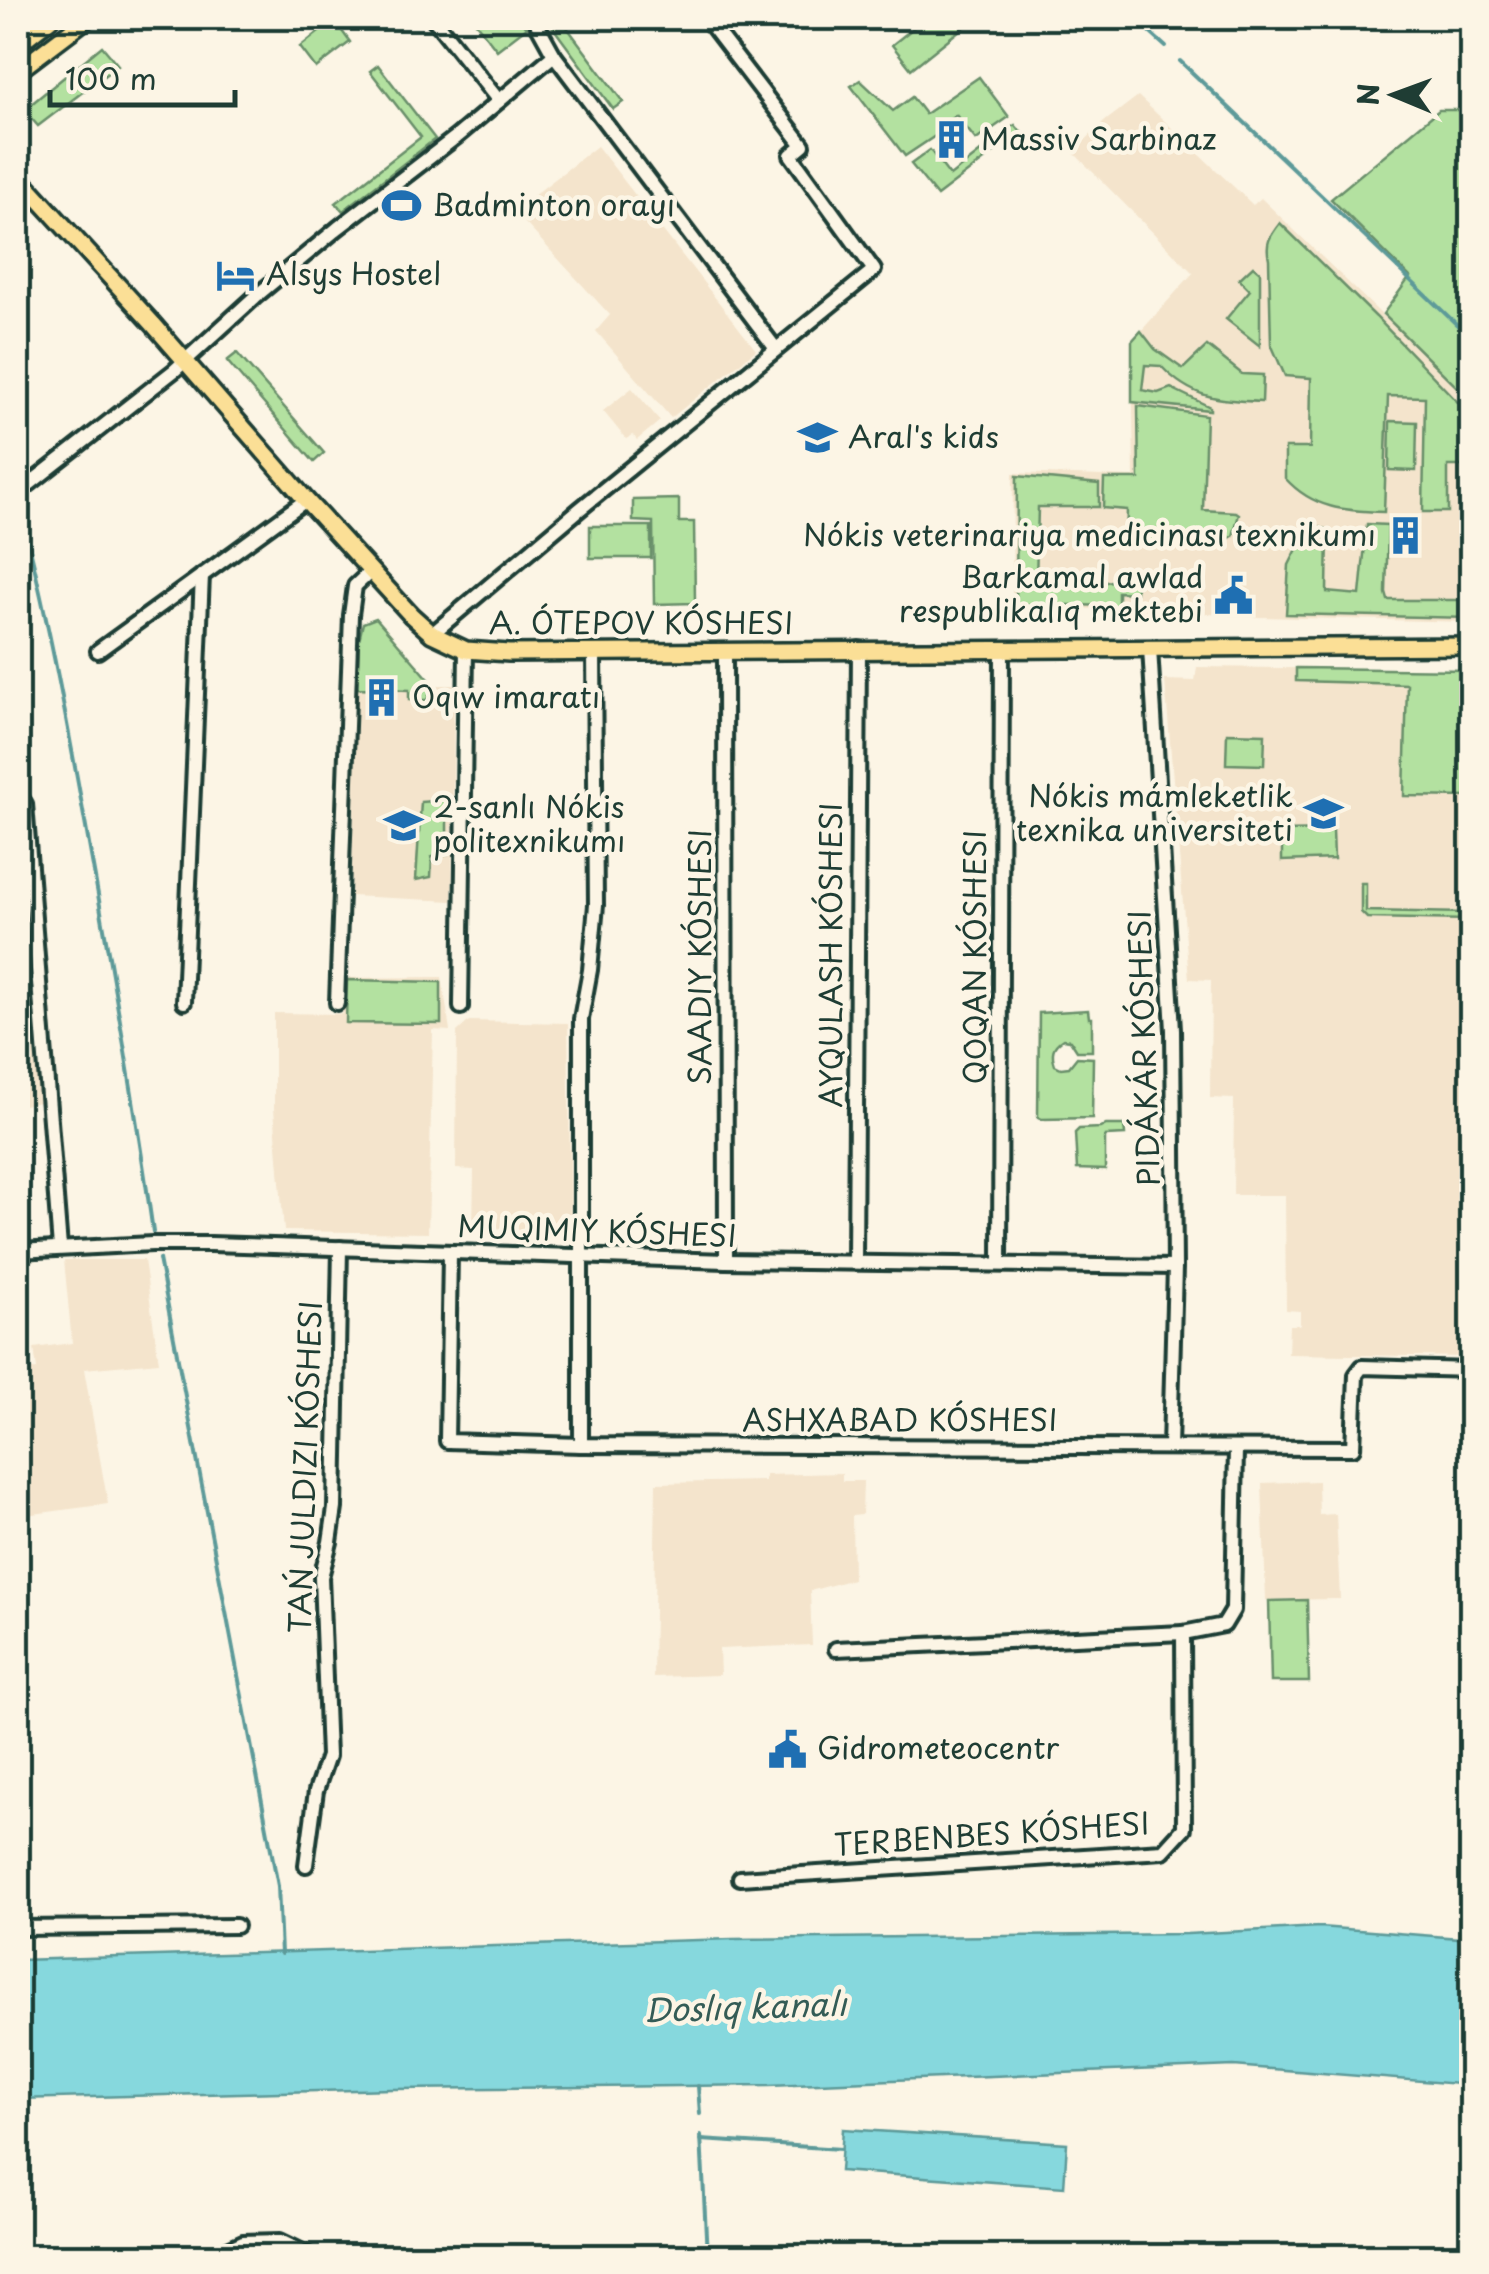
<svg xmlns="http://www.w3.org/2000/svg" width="1489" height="2274" viewBox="0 0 1489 2274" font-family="'Playpen Sans',sans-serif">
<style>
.built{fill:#f4e4cc}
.green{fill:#b3e1a0;stroke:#698f6a;stroke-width:2.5}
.water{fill:#86d8dd;stroke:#5d9a99;stroke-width:2.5}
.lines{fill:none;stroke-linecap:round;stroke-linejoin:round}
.stream{stroke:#5d9a99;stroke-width:4}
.minor-casing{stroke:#1f3d34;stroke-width:20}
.major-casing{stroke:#1f3d34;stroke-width:22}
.minor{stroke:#fcf5e5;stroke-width:12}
.major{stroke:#fbdf96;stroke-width:15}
.labels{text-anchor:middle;stroke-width:9;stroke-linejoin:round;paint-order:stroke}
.poi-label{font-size:30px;fill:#1f3d34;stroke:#fcf5e5;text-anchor:start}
.street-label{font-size:30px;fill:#1f3d34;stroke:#fcf5e5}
.water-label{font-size:32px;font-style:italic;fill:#345c56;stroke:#fcf5e5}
</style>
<rect width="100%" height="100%" fill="#fcf5e5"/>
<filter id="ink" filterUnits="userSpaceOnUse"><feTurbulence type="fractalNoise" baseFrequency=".01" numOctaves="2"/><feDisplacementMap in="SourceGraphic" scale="20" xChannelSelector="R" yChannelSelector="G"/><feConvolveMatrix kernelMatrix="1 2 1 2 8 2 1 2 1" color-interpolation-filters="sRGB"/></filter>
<g filter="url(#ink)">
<g class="built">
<polygon points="1138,96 1253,205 1261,198 1471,401 1471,622 1257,617 1142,610 1012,607 1013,473 1134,477 1132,341 1193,273 1073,152 1104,122"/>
<polygon points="597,146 756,350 671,418 596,331 610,315 514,211"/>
<polygon points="632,388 660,421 637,440 633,435 626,439 603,411"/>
<polygon points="376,618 434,685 454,685 452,901 351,896 359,640 363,623"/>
<polygon points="1197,667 1471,670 1472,935 1463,935 1463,978 1472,979 1471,1357 1288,1354 1289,1325 1300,1325 1300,1311 1286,1310 1285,1195 1233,1195 1234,1099 1210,1098 1211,980 1189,979 1165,680 1195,681"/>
<polygon points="442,977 450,1031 433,1030 428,1233 284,1231 274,1109 274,1013 342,1014 344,978"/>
<polygon points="30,991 40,1102 18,1106 18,994"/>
<polygon points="469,1021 568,1023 571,1230 473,1228 474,1170 456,1169 457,1032"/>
<polygon points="64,1260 144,1260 159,1362 84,1369 108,1504 18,1516 18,1372 37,1369 34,1348 72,1343"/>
<polygon points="842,1473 842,1481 863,1481 862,1515 852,1516 853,1579 810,1591 812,1645 719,1649 720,1675 653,1677 656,1483 765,1481 765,1475"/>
<polygon points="1318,1481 1319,1515 1336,1514 1340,1599 1266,1600 1262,1483"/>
</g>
<g class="green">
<polygon points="472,18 520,18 527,27 497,50"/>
<polygon points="546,18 560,18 623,102 613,109"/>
<polygon points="926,18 958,18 965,26 911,69 892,45"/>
<polygon points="334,20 350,42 316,68 300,47"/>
<polygon points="102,46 118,65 38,126 24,110"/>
<polygon points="378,65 435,139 343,211 336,203 421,137 370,71"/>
<polygon points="979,77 1009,117 976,140 956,115 936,130 938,134 905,156 851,86 860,80 893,111 912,97 925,114"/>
<polygon points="1439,110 1471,110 1471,401 1383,314 1410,277 1331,199"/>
<polygon points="1015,125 1021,132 937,196 911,164 930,150 950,176"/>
<path d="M1280,223L1376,317L1471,416V466H1448V512H1423L1425,397L1388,396L1384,512C1345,511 1313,509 1285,478V448H1310L1311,378L1285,376L1271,344L1269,259C1265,243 1270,236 1280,223Z"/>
<polygon points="1253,266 1260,272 1260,346 1226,319 1250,290 1239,279"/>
<path d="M1141,331L1155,349L1183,369L1207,346L1242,374L1263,375L1262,402C1219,400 1192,399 1161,366L1145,365L1142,390L1158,393L1171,388L1210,407V410L1132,402V341Z"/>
<polygon points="237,353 324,453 314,462 227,361"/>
<polygon points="1138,406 1206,415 1203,510 1236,512 1239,514 1233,536 1226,540 1126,541 1127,510 1103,508 1104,479 1139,479"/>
<polygon points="1390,421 1417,422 1416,471 1389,470"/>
<polygon points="1017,476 1099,484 1099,507 1038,507 1036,582 1101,583 1136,576 1136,593 1118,592 1118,606 1016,604"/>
<polygon points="679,499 679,522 694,522 695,603 654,604 653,522 633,521 633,500"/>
<polygon points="1367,524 1388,525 1386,593 1388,600 1471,600 1471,618 1286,614 1289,565 1308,527 1315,526 1328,530 1327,592 1360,595"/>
<rect x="590" y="526" width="61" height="32"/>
<polygon points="376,618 434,685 427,700 409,700 409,690 357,688 359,640 363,623"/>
<polygon points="1296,668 1471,670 1471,797 1404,796 1407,684 1296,681"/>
<polygon points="1227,733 1265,734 1264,765 1226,764"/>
<polygon points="447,800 447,855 432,857 431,877 416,880 421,802"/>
<polygon points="1333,830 1334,859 1282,861 1282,831"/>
<polygon points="1469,868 1471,868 1471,920 1367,918 1361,912 1361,883 1366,883 1366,911 1467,913"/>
<polygon points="347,980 441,982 441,1024 346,1023"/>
<path d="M1088,1010L1089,1018H1092V1051H1077L1070,1040L1063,1039C1052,1046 1051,1053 1055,1065L1061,1068L1069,1067L1077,1057L1093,1058L1092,1118L1042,1119L1038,1117L1039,1013Z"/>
<polygon points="1106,1125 1124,1125 1125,1135 1105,1136 1105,1170 1077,1169 1075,1133 1079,1129 1100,1128"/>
<polygon points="1307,1600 1309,1682 1271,1682 1269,1601"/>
</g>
<g class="water">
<polygon points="1320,1927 1471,1939 1471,2085 1234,2066 769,2085 392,2089 18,2099 18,1960 733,1939 1187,1934"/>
<polygon points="843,2129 1067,2143 1064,2187 840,2171"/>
</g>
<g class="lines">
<g class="stream">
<polyline points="1134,18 1166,47"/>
<polyline points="1180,61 1472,339"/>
<path d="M22,516C50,626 70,738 90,850C113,977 135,1104 153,1232"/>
<polyline points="159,1259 278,1886 281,1954"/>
<polyline points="698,2086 700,2114"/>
<polyline points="701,2135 707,2256"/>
<polyline points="701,2140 841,2149"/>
</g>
<defs>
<g id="minor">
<polyline points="433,18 499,101"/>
<polyline points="554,55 776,349"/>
<polyline points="18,493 175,370 255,297 338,228 456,137 554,55 538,26 537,18"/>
<polyline points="432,634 580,509 874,270 791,155 803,145 706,18"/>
<polyline points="1150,648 1173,1030 1175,1267 1170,1447"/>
<polyline points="98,651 306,500"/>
<polyline points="725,652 726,1261"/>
<polyline points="18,794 25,804 60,1248"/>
<polyline points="184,1002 202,575"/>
<polyline points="337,1003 351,615 355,586 371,571"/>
<polyline points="461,1007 466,650"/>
<polyline points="18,1251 152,1244 211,1244 726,1261 1175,1267"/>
<polyline points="450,1253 447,1441 581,1445 1353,1448 1356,1375 1362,1367 1472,1370"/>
<polyline points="855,1261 859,649"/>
<polyline points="1000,1264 1002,650"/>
<polyline points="581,1445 581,1019 590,970 596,905 594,652"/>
<polyline points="836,1649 1183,1633"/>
<polyline points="306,1865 316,1791 328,1756 321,1577 330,1542 335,1508 340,1248"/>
<polyline points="740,1878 1163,1851 1184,1828 1183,1633 1224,1625 1233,1610 1236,1449"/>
<polyline points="18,1928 236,1926"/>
<polyline points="213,2256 243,2242 280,2241 311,2256"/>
</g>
<g id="major">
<polyline points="18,44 51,18"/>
<polyline points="18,71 88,18"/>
<polyline points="18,176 153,324 306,500 411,615 432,634 466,650 509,653 1472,646"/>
</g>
</defs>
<use href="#minor" class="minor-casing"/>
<use href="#major" class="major-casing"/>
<use href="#minor" class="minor"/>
<use href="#major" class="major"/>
</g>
</g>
<defs>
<symbol id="building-bare" viewBox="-9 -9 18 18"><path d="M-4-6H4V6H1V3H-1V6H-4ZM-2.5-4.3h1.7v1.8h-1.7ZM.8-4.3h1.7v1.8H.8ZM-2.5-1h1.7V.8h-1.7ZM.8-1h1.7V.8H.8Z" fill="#1f6fb2" stroke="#fcf5e5" stroke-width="2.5" paint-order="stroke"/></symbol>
<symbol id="stadium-bare" viewBox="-9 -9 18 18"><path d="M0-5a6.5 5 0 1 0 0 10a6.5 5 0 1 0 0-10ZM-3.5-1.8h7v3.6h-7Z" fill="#1f6fb2" stroke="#fcf5e5" stroke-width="2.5" paint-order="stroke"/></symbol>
<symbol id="hotel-bare" viewBox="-9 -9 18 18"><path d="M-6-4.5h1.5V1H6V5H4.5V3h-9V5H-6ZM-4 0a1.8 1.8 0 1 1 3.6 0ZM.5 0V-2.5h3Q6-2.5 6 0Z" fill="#1f6fb2" stroke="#fcf5e5" stroke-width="2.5" paint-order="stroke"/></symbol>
<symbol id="school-bare" viewBox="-9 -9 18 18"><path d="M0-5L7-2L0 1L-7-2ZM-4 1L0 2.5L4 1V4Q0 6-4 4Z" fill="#1f6fb2" stroke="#fcf5e5" stroke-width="2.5" paint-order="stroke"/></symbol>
<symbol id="civic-bare" viewBox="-9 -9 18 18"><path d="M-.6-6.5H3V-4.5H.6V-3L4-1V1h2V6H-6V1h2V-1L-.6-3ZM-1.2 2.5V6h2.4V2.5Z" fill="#1f6fb2" stroke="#fcf5e5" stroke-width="2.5" paint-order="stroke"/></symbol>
<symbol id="university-bare" viewBox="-9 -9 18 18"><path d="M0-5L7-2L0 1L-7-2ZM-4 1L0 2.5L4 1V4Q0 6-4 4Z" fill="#1f6fb2" stroke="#fcf5e5" stroke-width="2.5" paint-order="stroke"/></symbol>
</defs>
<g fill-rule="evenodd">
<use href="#building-bare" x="924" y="112" width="55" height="55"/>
<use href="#stadium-bare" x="374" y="178" width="55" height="55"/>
<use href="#hotel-bare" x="208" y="248" width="55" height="55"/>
<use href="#school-bare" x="790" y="410" width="55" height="55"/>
<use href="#building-bare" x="1378" y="508" width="55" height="55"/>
<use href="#civic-bare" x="1206" y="568" width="55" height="55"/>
<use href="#building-bare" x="354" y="670" width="55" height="55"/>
<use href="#university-bare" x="1296" y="786" width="55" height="55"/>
<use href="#university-bare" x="376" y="798" width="55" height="55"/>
<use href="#civic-bare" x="760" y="1722" width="55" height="55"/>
</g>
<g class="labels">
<g class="poi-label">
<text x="981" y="150">Massiv Sarbinaz</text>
<text x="432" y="216">Badminton orayı</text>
<text x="266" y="285">Alsys Hostel</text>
<text x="848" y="448">Aral's kids</text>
<text x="1376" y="546" text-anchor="end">Nókis veterinariya medicinası texnikumı</text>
<text x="1203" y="588" text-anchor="end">Barkamal awlad<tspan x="1203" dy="34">respublikalıq mektebi</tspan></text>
<text x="412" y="708">Oqıw imaratı</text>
<text x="1293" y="807" text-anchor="end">Nókis mámleketlik<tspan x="1293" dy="34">texnika universiteti</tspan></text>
<text x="433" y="818">2-sanlı Nókis<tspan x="433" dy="34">politexnikumı</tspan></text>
<text x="817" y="1759">Gidrometeocentr</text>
</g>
<g class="street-label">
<text x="641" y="634">A. ÓTEPOV KÓSHESI</text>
<text transform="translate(832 955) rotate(-90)" y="10">AYQULASH KÓSHESI</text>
<text transform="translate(701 957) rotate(-90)" y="10">SAADIY KÓSHESI</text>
<text transform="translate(976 957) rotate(-90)" y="10">QOQAN KÓSHESI</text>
<text transform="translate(1145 1048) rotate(-92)" y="10">PIDÁKÁR KÓSHESI</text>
<text transform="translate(597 1232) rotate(2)" y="10">MUQIMIY KÓSHESI</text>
<text x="900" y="1431">ASHXABAD KÓSHESI</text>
<text transform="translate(306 1467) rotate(-88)" y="10">TAŃ JULDIZI KÓSHESI</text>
<text transform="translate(992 1835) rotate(-4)" y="10">TERBENBES KÓSHESI</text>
</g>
<g class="water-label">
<text transform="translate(745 2008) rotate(-2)" y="11">Doslıq kanalı</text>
</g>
</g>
<rect width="1489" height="2274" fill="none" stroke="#fcf5e5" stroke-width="60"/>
<rect x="30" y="30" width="1429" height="2214" fill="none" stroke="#1f3d34" stroke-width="4" filter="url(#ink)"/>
<g transform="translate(1394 95) rotate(271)" stroke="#fcf5e5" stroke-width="8" paint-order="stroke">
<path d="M0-8L18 38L0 25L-18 38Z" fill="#1f3d34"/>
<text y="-15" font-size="28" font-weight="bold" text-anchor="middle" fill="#1f3d34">N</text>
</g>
<path d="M50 90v15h185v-15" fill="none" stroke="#1f3d34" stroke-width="5"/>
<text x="65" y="90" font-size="30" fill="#1f3d34" stroke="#fcf5e5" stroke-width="8" paint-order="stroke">100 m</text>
</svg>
